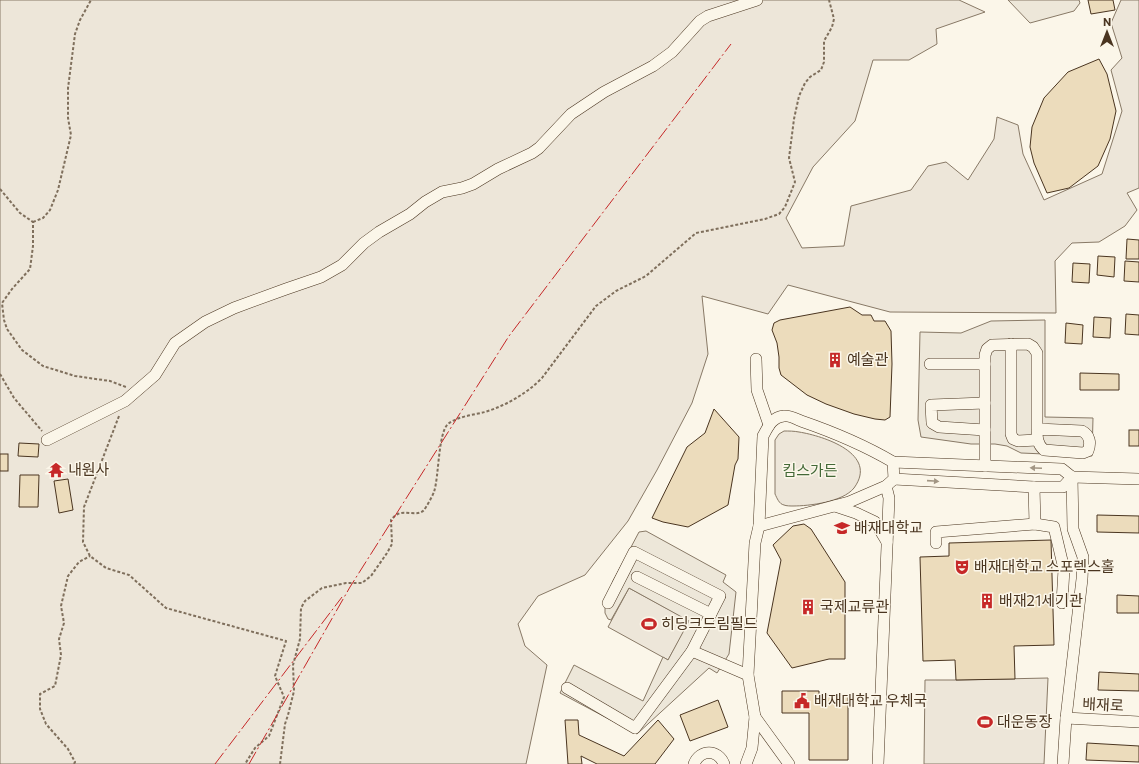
<svg xmlns="http://www.w3.org/2000/svg" width="1139" height="764" viewBox="0 0 1139 764" font-family="Commissioner,'Noto Sans KR',sans-serif">
<style>
.green{fill:#ede6d9;stroke:#887966}
.parking{fill:#ede7d9;stroke:#887966}
.building{fill:#ecdcbc;stroke:#4a3520}
.lines{fill:none;stroke-linecap:round;stroke-linejoin:round}
.minor-casing{stroke:#4a3520;stroke-width:12}
.path{stroke:#7f6f5c;stroke-width:2;stroke-dasharray:3 2;stroke-linecap:butt}
.minor{stroke:#fbf6e9;stroke-width:11}
.power{stroke:#c62828;stroke-width:1;stroke-dasharray:14 3 2 3;stroke-linecap:butt}
.oneway{fill:#a29684}
.labels{text-anchor:middle;stroke-width:3;stroke-linejoin:round;paint-order:stroke}
.poi-label{font-size:15px;fill:#4a3520;stroke:#fbf6e9;text-anchor:start}
.park-label{font-size:15px;fill:#436837;stroke:#fbf6e9}
.street-label{font-size:15px;fill:#4a3520;stroke:#fbf6e9}
</style>
<rect width="100%" height="100%" fill="#fbf6e9"/>
<g class="green">
<polygon points="0,0 959,0 985,12 936,29 937,44 909,60 873,60 855,121 813,167 786,218 802,248 844,246 851,206 911,190 928,166 946,162 968,180 994,139 997,117 1018,125 1023,154 1044,200 1102,174 1122,111 1111,70 1122,58 1111,23 1121,0 1139,0 1139,188 1127,193 1137,210 1125,226 1099,242 1072,243 1055,261 1056,313 890,312 788,285 768,314 702,296 708,354 692,403 657,470 628,521 585,575 538,596 518,624 525,646 547,665 526,764 0,764"/>
<path d="M784,431C789,431 794,431 799,432C824,436 879,454 854,488C843,502 809,506 793,506C791,506 786,506 784,505C779,504 777,498 775,494V440L779,434Z"/>
<polygon points="629,588 690,621 668,660 608,627"/>
<polygon points="1048,678 1044,764 924,764 925,680 956,680"/>
</g>
<g class="parking">
<polygon points="1008,0 1079,0 1080,3 1074,11 1030,23"/>
<polygon points="1045,320 1045,417 1093,418 1092,456 1021,453 1007,446 995,444 971,444 921,437 918,420 920,332 961,333 991,321"/>
<polygon points="646,531 726,575 723,582 736,592 729,654 717,673 709,668 637,734 560,693 574,665 643,701 663,657 668,660 689,621 629,588 611,620 608,619 605,613 605,604 613,581 639,532"/>
</g>
<g class="building">
<polygon points="1088,0 1113,0 1115,10 1091,14"/>
<polygon points="1099,59 1107,74 1116,111 1110,139 1098,166 1069,188 1047,193 1034,163 1030,147 1032,127 1044,98 1068,72"/>
<polygon points="1127,239 1139,240 1139,259 1126,259"/>
<polygon points="1098,256 1115,257 1114,277 1097,275"/>
<polygon points="1125,261 1139,262 1139,282 1124,281"/>
<polygon points="1073,263 1090,264 1089,283 1072,282"/>
<polygon points="850,307 862,315 871,315 874,321 885,321 891,331 892,364 890,417 885,420 875,419 854,414 826,404 807,395 781,375 779,368 779,357 777,343 772,330 774,323 780,320"/>
<polygon points="1126,314 1139,315 1139,335 1125,334"/>
<polygon points="1094,317 1111,318 1110,338 1093,337"/>
<polygon points="1066,323 1083,325 1082,344 1065,343"/>
<polygon points="1080,373 1119,374 1119,390 1080,390"/>
<polygon points="714,409 739,437 738,459 735,465 728,505 688,527 663,522 652,518 687,447 705,433"/>
<rect x="1129" y="430" width="10" height="16"/>
<polygon points="19,443 39,444 38,457 18,456"/>
<rect x="0" y="454" width="8" height="17"/>
<polygon points="20,475 39,475 38,507 19,507"/>
<polygon points="68,479 73,510 59,513 54,481"/>
<polygon points="1097,515 1139,516 1139,533 1097,532"/>
<polygon points="804,524 811,529 845,582 845,659 829,659 792,668 767,633 781,560 773,545 793,526"/>
<polygon points="1051,540 1054,645 1014,646 1015,679 956,680 955,660 923,661 920,557 949,556 949,543"/>
<polygon points="1117,595 1139,596 1139,613 1117,613"/>
<polygon points="1099,672 1139,674 1139,691 1098,690"/>
<polygon points="782,691 819,691 819,695 848,695 848,760 809,760 809,713 782,713"/>
<polygon points="718,700 728,727 690,741 680,715"/>
<polygon points="565,720 578,720 579,735 624,756 658,720 674,739 655,764 597,764 581,756 582,764 568,764"/>
<polygon points="1087,743 1139,746 1139,762 1086,760"/>
</g>
<g class="lines">
<defs>
<g id="minor">
<polyline points="1011,344 1011,434 1013,439 1018,441 1037,440"/>
<polyline points="756,359 757,390 769,425"/>
<polyline points="930,364 985,364"/>
<polyline points="985,403 931,405 932,423 939,427 985,430"/>
<polyline points="47,440 125,401 155,375 175,343 205,322 234,308 286,289 321,277 342,265 364,243 379,232 410,214 425,202 442,192 462,188 473,184 498,169 532,153 539,148 571,114 604,92 653,66 672,52 700,21 708,16 757,0"/>
<path d="M985,466V355L987,349L992,345L1028,344L1033,347L1037,353V429C1037,437 1037,444 1044,450L1083,453L1088,451C1091,443 1090,435 1082,431L1037,429"/>
<polyline points="1072,477 1139,479"/>
<polyline points="894,479 1034,487 1063,487 1072,477"/>
<polyline points="1034,487 1035,524"/>
<polyline points="835,506 856,513 875,522 887,542"/>
<polyline points="759,526 849,502 886,486 894,479 893,462"/>
<polyline points="936,543 936,532 1035,524 1054,527 1064,569 1062,603"/>
<polyline points="637,577 711,614"/>
<polyline points="692,651 748,675"/>
<polyline points="567,688 635,728 692,651 720,596 634,552 608,603"/>
<polyline points="1066,718 1139,722"/>
<path d="M694,764C700,749 718,749 724,764"/>
<polyline points="746,764 752,748 755,717"/>
<path d="M789,764L755,717L748,675L755,543L759,526L763,436C768,427 772,417 784,416C789,415 796,419 801,421C833,432 864,445 893,462L1062,469L1072,477"/>
<polyline points="878,764 889,498 886,486"/>
<polyline points="1063,764 1066,718 1082,579 1083,557 1073,529 1072,477"/>
</g>
</defs>
<use href="#minor" class="minor-casing"/>
<g class="path">
<polyline points="0,189 20,213 33,222 33,246 30,269 12,289 2,303 4,320 7,329 22,350 43,366 75,376 110,381 126,387"/>
<polyline points="33,222 43,218 50,210 58,190 71,135 68,118 68,88 75,34 80,20 91,0"/>
<polyline points="0,374 14,398 42,431"/>
<polyline points="119,416 84,507 83,542 90,556 106,568 129,575 166,608 286,641 275,676 284,697 269,736 255,748 245,764"/>
<polyline points="74,764 75,762 68,749 46,724 40,709 40,694 55,686 61,655 59,639 64,623 61,606 68,576 79,562 90,556"/>
<path d="M280,764L285,724L288,715L294,691L293,665L300,639L301,608L305,601L322,588L346,583H362L371,576L387,553L392,544L391,520C393,518 395,515 398,514C405,510 418,517 424,510C427,506 432,497 434,492C439,477 438,433 448,424C458,416 474,415 485,412C507,405 526,394 542,378L596,306L616,291L646,276L696,233L765,219L779,214L785,207L795,182L789,158L794,119L799,96L805,83L810,77L821,70L824,62V41L832,27L834,19L829,0"/>
</g>
<use href="#minor" class="minor"/>
<g class="power">
<polyline points="215,764 342,597"/>
<polyline points="249,764 350,587 509,336 731,44"/>
</g>
</g>
<defs><path id="oneway-solid" d="M-6-.8H1V-3.2L6.5 0L1 3.2V.8H-6Z"/></defs>
<g class="oneway">
<use href="#oneway-solid" transform="translate(1036 468) rotate(-178)"/>
<use href="#oneway-solid" transform="translate(933 481) rotate(4)"/>
</g>
<defs>
<symbol id="building-bare" viewBox="-9 -9 18 18"><path d="M-4-6H4V6H1V3H-1V6H-4ZM-2.5-4.3h1.7v1.8h-1.7ZM.8-4.3h1.7v1.8H.8ZM-2.5-1h1.7V.8h-1.7ZM.8-1h1.7V.8H.8Z" fill="#c62828" stroke="#fbf6e9" stroke-width="2.5" paint-order="stroke"/></symbol>
<symbol id="temple-bare" viewBox="-9 -9 18 18"><path d="M0-6L5-2H3V0L6.5 2.5H4V6H1.5V3h-3V6H-4V2.5H-6.5L-3 0V-2H-5Z" fill="#c62828" stroke="#fbf6e9" stroke-width="2.5" paint-order="stroke"/></symbol>
<symbol id="university-bare" viewBox="-9 -9 18 18"><path d="M0-5L7-2L0 1L-7-2ZM-4 1L0 2.5L4 1V4Q0 6-4 4Z" fill="#c62828" stroke="#fbf6e9" stroke-width="2.5" paint-order="stroke"/></symbol>
<symbol id="theatre-bare" viewBox="-9 -9 18 18"><path d="M-5-5.5Q0-4 5-5.5V0Q5 5 0 6Q-5 5-5 0ZM-3.3-2.5H-1v1.5H-3.3ZM1-2.5H3.3v1.5H1ZM-2.8 1Q0 5.5 2.8 1Z" fill="#c62828" stroke="#fbf6e9" stroke-width="2.5" paint-order="stroke"/></symbol>
<symbol id="stadium-bare" viewBox="-9 -9 18 18"><path d="M0-5a6.5 5 0 1 0 0 10a6.5 5 0 1 0 0-10ZM-3.5-1.8h7v3.6h-7Z" fill="#c62828" stroke="#fbf6e9" stroke-width="2.5" paint-order="stroke"/></symbol>
<symbol id="civic-bare" viewBox="-9 -9 18 18"><path d="M-.6-6.5H3V-4.5H.6V-3L4-1V1h2V6H-6V1h2V-1L-.6-3ZM-1.2 2.5V6h2.4V2.5Z" fill="#c62828" stroke="#fbf6e9" stroke-width="2.5" paint-order="stroke"/></symbol>
</defs>
<g fill-rule="evenodd">
<use href="#building-bare" x="824" y="349" width="22" height="22"/>
<use href="#temple-bare" x="45" y="459" width="22" height="22"/>
<use href="#university-bare" x="831" y="517" width="22" height="22"/>
<use href="#theatre-bare" x="951" y="556" width="22" height="22"/>
<use href="#building-bare" x="976" y="590" width="22" height="22"/>
<use href="#building-bare" x="797" y="596" width="22" height="22"/>
<use href="#stadium-bare" x="638" y="613" width="22" height="22"/>
<use href="#civic-bare" x="791" y="690" width="22" height="22"/>
<use href="#stadium-bare" x="974" y="711" width="22" height="22"/>
</g>
<g class="labels">
<g class="poi-label">
<text x="847" y="365">예술관</text>
<text x="68" y="475">내원사</text>
<text x="854" y="533">배재대학교</text>
<text x="974" y="572">배재대학교 스포렉스홀</text>
<text x="999" y="606">배재21세기관</text>
<text x="820" y="612">국제교류관</text>
<text x="661" y="629">히딩크드림필드</text>
<text x="814" y="706">배재대학교 우체국</text>
<text x="997" y="727">대운동장</text>
</g>
<g class="park-label">
<text x="810" y="476">킴스가든</text>
</g>
<g class="street-label">
<text transform="translate(1103 705) rotate(3)" y="5">배재로</text>
</g>
</g>
<g transform="translate(1107 32)" stroke="#fbf6e9" stroke-width="3" paint-order="stroke">
<path d="M0-3L7 15L0 10L-7 15Z" fill="#4a3520"/>
<text y="-6" font-size="11" font-weight="bold" text-anchor="middle" fill="#4a3520">N</text>
</g>
</svg>
